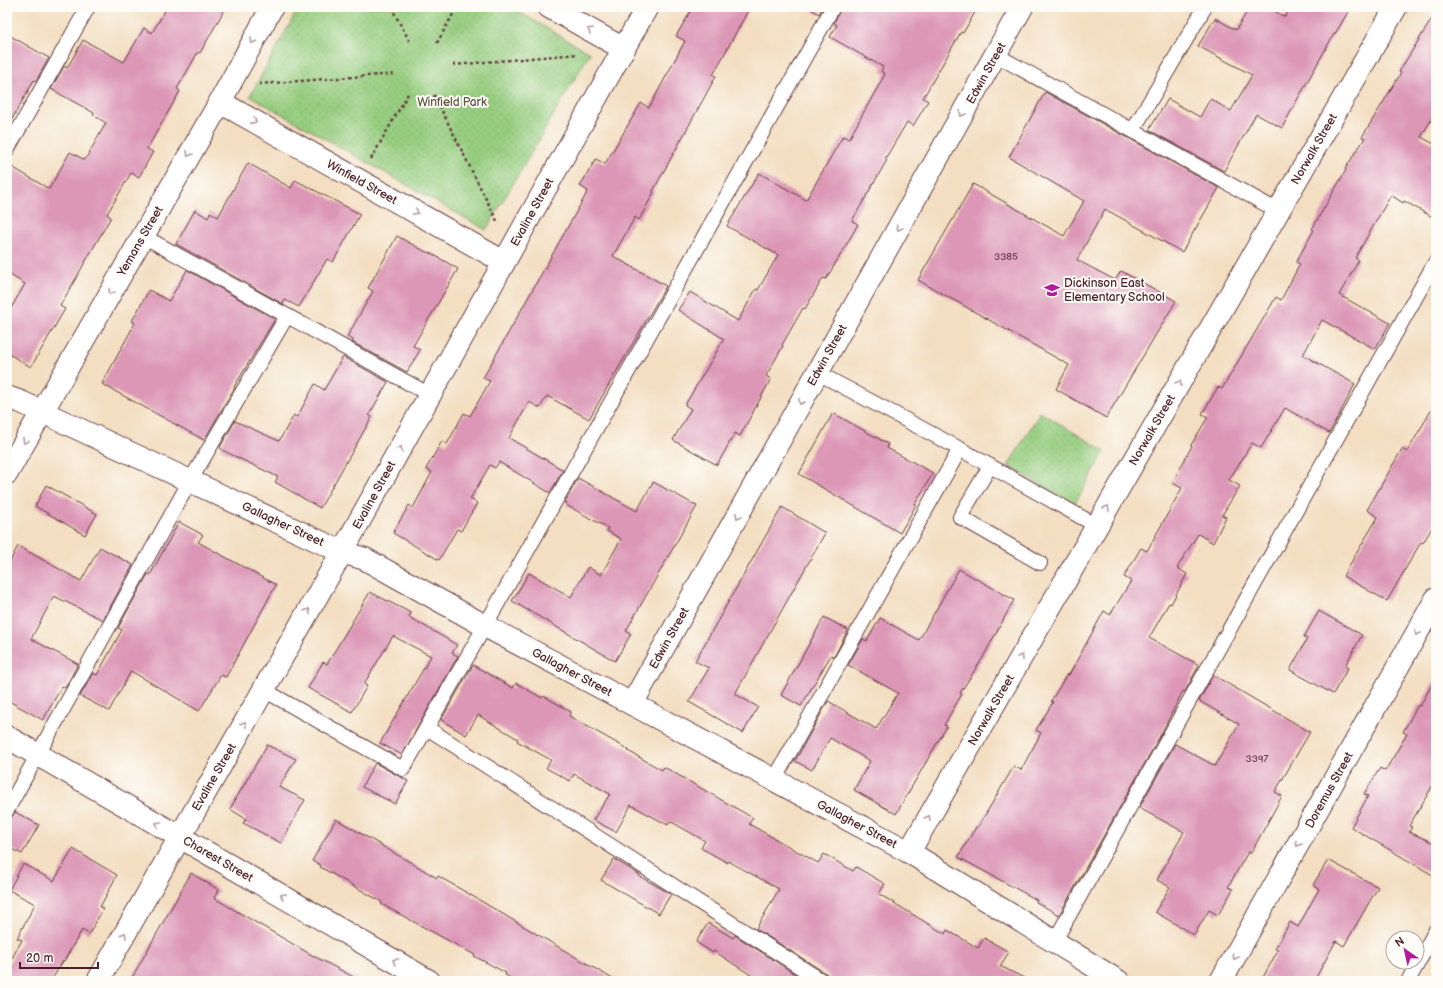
<svg xmlns="http://www.w3.org/2000/svg" width="1443" height="988" viewBox="0 0 1443 988" font-family="'Balsamiq Sans',sans-serif">
<style>
.green{fill:url(#green-dots);stroke:#707656}
.building{fill:#dc96b6}
.lines{fill:none;stroke-linecap:round;stroke-linejoin:round}
.lane-casing{stroke:#633c42;stroke-width:16}
.street-casing{stroke:#633c42;stroke-width:24}
.path{stroke:#633c42;stroke-width:2.5;stroke-dasharray:3 3;stroke-linecap:butt}
.lane{stroke:#fff;stroke-width:14}
.street{stroke:#fff;stroke-width:22}
.oneway{stroke:#ae9aa0}
.labels{text-anchor:middle;stroke-width:4;stroke-linejoin:round;paint-order:stroke}
.number-label{font-size:10px;fill:#6e3d4e}
.street-label{font-size:12px;fill:#4a1f2b;stroke:#fdfcf7}
.park-label{font-size:12px;fill:#615444;stroke:#fdfcf7}
.poi-label{font-size:12px;fill:#4a1f2b;stroke:#fdfcf7;text-anchor:start}
</style>
<defs>
<pattern id="green-dots" width="8" height="8" patternUnits="userSpaceOnUse"><rect width="8" height="8" fill="#97ce80"/><path d="M2 2h.1M6 6h.1" fill="none" stroke="#84b06f" stroke-width="1.8" stroke-linecap="round"/></pattern>
</defs>
<rect width="100%" height="100%" fill="#fdfcf7"/>
<filter id="ink" filterUnits="userSpaceOnUse"><feTurbulence type="fractalNoise" baseFrequency=".025" numOctaves="2"/><feDisplacementMap in="SourceGraphic" scale="8" xChannelSelector="R" yChannelSelector="G"/><feConvolveMatrix kernelMatrix="1 2 1 2 8 2 1 2 1" color-interpolation-filters="sRGB"/></filter>
<filter id="wash" filterUnits="userSpaceOnUse"><feTurbulence type="fractalNoise" baseFrequency=".012" numOctaves="4" result="noise"/><feDisplacementMap in="SourceGraphic" scale="16" xChannelSelector="R" yChannelSelector="G"/><feGaussianBlur stdDeviation="0.9" result="paint"/><feColorMatrix in="noise" values="0 0 0 0 0 0 0 0 0 0 0 0 0 0 0 0 0 1.4 0 .05"/><feComposite in="paint" operator="in"/></filter>
<g filter="url(#wash)">
<rect width="100%" height="100%" fill="#f3dec1"/>
<g class="green">
<polygon points="299,7 510,7 590,53 486,230 250,96"/>
<polygon points="1040,412 1105,451 1075,504 1008,466"/>
</g>
<g id="blocks">
<g class="building">
<polygon points="167,7 226,7 200,53 198,52 177,89 180,91 147,149 153,152 139,177 131,173 107,214 111,217 60,306 65,309 31,367 7,353 7,315 25,284 7,273 7,164 49,189 70,152 85,160 106,123 93,115 94,113 51,89 64,66 67,68 83,40 124,62 144,28 152,33"/>
<polygon points="693,7 750,7 713,75 716,76 653,191 654,192 639,220 635,217 613,256 666,286 589,419 547,396 540,408 529,402 509,438 563,470 550,493 499,462 495,468 490,465 470,499 477,503 461,531 457,529 439,560 393,533 409,505 413,508 432,472 426,469 442,441 447,444 464,413 470,416 490,381 483,378 588,191 580,186 596,159 605,164 641,103 649,108 685,41 676,36"/>
<polygon points="807,7 823,7 819,14"/>
<polygon points="841,7 978,7 963,33 961,32 923,98 928,101 913,126 907,122 885,159 887,160 852,221 858,224 844,249 826,279 823,278 805,309 803,308 782,345 783,346 766,376 771,379 740,436 735,433 717,465 673,440 691,409 685,405 724,339 678,310 690,292 738,321 756,289 758,290 778,255 727,226 759,173 806,200 843,136 849,139 885,74 881,71 883,67 830,37 837,25 834,23"/>
<polygon points="1250,7 1267,7 1285,17 1290,7 1351,7 1335,34 1334,34 1296,102 1282,128 1256,114 1224,171 1149,130 1168,99 1200,117 1210,99 1231,111 1252,75 1198,46 1215,18 1236,30"/>
<polygon points="1436,12 1436,112 1421,137 1436,145 1436,219 1404,201 1403,203 1391,195 1355,258 1359,260 1339,295 1390,323 1375,349 1322,320 1303,355 1355,384 1339,415 1329,433 1285,408 1261,448 1252,443 1229,480 1240,486 1222,515 1226,517 1213,543 1198,534 1177,568 1187,574 1171,604 1169,603 1149,638 1199,665 1185,692 1183,691 1160,736 1059,915 1036,902 1037,900 958,857 976,827 978,827 1014,766 1021,770 1041,733 1036,730 1053,702 1051,701 1067,674 1069,675 1104,611 1110,615 1131,581 1124,577 1141,548 1147,551 1182,488 1172,483 1192,446 1191,445 1208,417 1202,414 1218,387 1222,389 1276,297 1281,300 1300,264 1296,262 1314,230 1312,229 1346,170 1345,169 1365,138 1362,137 1401,73 1399,72"/>
<polygon points="7,34 49,58 36,81 34,80 7,128"/>
<polygon points="1045,92 1219,188 1182,252 1105,209 1077,260 1115,280 1121,271 1176,301 1106,418 1056,389 1069,365 918,280 973,184 1064,236 1084,201 1009,157"/>
<polygon points="248,163 291,188 295,180 360,214 333,262 327,259 299,307 285,300 283,304 176,244 195,210 208,218 210,212 218,217"/>
<polygon points="397,236 428,253 429,252 458,269 413,346 420,350 407,372 352,342 353,340 347,337 373,291 368,288"/>
<polygon points="187,270 275,319 234,387 235,387 204,440 102,384 135,323 132,321 149,290 169,301"/>
<polygon points="343,357 388,382 369,415 372,417 320,508 275,482 278,477 222,450 220,447 235,421 279,441 294,415 297,417 315,384 324,390"/>
<polygon points="1436,402 1436,521 1423,543 1421,542 1387,601 1343,576 1378,517 1367,510 1402,449 1407,452"/>
<polygon points="833,413 888,444 887,448 933,473 915,504 916,505 900,533 799,474"/>
<polygon points="578,478 637,511 653,482 697,506 626,631 631,634 615,661 512,601 529,573 571,597 588,567 601,575 621,539 607,531 608,528 566,505 567,503 565,502"/>
<polygon points="46,485 97,514 85,535 35,506"/>
<polygon points="782,507 825,533 735,694 758,707 743,733 689,702 709,668 695,661"/>
<polygon points="179,522 203,535 198,542 276,585 226,677 221,675 199,711 131,671 109,711 80,696 93,673 97,675 122,630 118,628 148,574 150,575"/>
<polygon points="18,546 81,581 100,547 133,565 103,620 54,596 31,639 78,664 65,688 62,686 43,720 7,700 7,567"/>
<polygon points="959,569 1014,600 982,659 960,693 962,694 944,725 947,726 896,814 854,790 870,761 830,738 812,770 795,761 828,701 876,729 898,693 848,665 863,639 867,641 880,618 919,640"/>
<polygon points="370,592 411,613 409,617 457,645 452,653 458,656 402,755 380,743 431,656 393,636 364,684 367,686 352,712 308,688 323,662 327,664"/>
<polygon points="1319,611 1362,635 1345,666 1348,668 1333,694 1290,670 1307,639 1304,637"/>
<polygon points="824,617 848,630 834,657 831,655 801,706 781,695"/>
<polygon points="473,665 513,688 516,683 542,698 544,696 571,712 569,716 629,750 628,751 662,770 664,767 753,818 749,824 818,863 824,854 853,871 856,867 885,884 879,894 945,934 947,930 978,948 984,938 1009,952 1000,966 1030,981 830,981 829,977 827,974 756,929 779,889 728,861 728,863 701,848 705,841 670,821 668,825 631,805 616,832 593,820 610,794 574,774 570,781 546,768 551,760 517,741 518,739 478,715 466,735 441,720"/>
<polygon points="1213,675 1310,732 1275,792 1282,796 1251,853 1248,852 1228,887 1233,889 1218,915 1209,910 1194,935 1155,912 1170,887 1157,880 1184,832 1139,808 1175,744 1215,766 1239,724 1199,701"/>
<polygon points="1436,677 1436,780 1409,826 1412,827 1409,832 1436,844 1436,877 1351,827 1368,796 1364,794 1380,768 1385,771 1407,734 1403,732 1418,705 1420,706"/>
<polygon points="267,745 296,759 279,787 305,800 281,843 243,823 246,819 230,809"/>
<polygon points="375,763 408,781 395,804 362,787"/>
<polygon points="15,812 39,825 22,854 7,847 7,818 12,817"/>
<polygon points="336,819 437,878 438,876 469,894 616,981 517,981 505,975 506,973 474,956 475,955 381,904 382,902 320,867 321,865 312,861"/>
<polygon points="73,849 117,875 100,907 103,909 89,934 82,930 64,961 63,961 51,981 7,981 7,967 22,940 17,938 35,904 9,890 23,864 54,881"/>
<polygon points="614,859 640,875 639,876 671,894 659,914 601,880"/>
<polygon points="1328,860 1378,887 1344,946 1336,941 1314,981 1261,981 1278,950 1275,949 1290,922 1298,927 1319,889 1313,885"/>
<polygon points="191,873 219,890 214,898 310,954 361,981 130,981"/>
<polygon points="708,923 733,938 735,935 806,981 760,981 714,951 713,953 696,942"/>
</g>
</g>
</g>
<g filter="url(#ink)">
<use href="#blocks" fill-opacity="0" stroke="#633c42" stroke-width="1"/>
<g class="lines">
<defs>
<g id="lane">
<polyline points="996,55 1278,211"/>
<polyline points="1133,130 1205,7"/>
<polyline points="7,150 88,7"/>
<polyline points="143,236 430,395"/>
<polyline points="818,373 960,449 1097,526"/>
<polyline points="990,466 960,517 1040,563"/>
<polyline points="264,690 403,769 485,626 833,7"/>
<polyline points="427,728 822,981"/>
<polyline points="774,780 960,449"/>
<polyline points="7,810 190,481 287,316"/>
<polyline points="1054,942 1436,261"/>
<polyline points="1408,981 1436,930"/>
</g>
<g id="street">
<polyline points="549,7 624,49"/>
<polyline points="220,102 504,262"/>
<polyline points="7,397 21,402 342,552 365,559 485,626 632,704 909,852 1118,981"/>
<polyline points="7,473 220,102 272,7"/>
<polyline points="632,704 1022,7"/>
<polyline points="7,737 429,981"/>
<polyline points="909,852 1396,7"/>
<polyline points="98,981 342,552 647,7"/>
<polyline points="1221,981 1436,599"/>
</g>
</defs>
<use href="#lane" class="lane-casing"/>
<use href="#street" class="street-casing"/>
<g class="path">
<polyline points="391,7 410,42"/>
<polyline points="437,43 457,7"/>
<polyline points="453,65 577,54"/>
<polyline points="259,84 394,74"/>
<polyline points="434,95 497,221"/>
<polyline points="371,159 409,92"/>
</g>
<use href="#lane" class="lane"/>
<use href="#street" class="street"/>
</g>
<defs><path id="oneway-chevron" d="M-2-3.5L2.5 0L-2 3.5" fill="none" stroke-width="1.6" stroke-linecap="round" stroke-linejoin="round"/></defs>
<g class="oneway">
<use href="#oneway-chevron" transform="translate(590 30) rotate(-150)"/>
<use href="#oneway-chevron" transform="translate(253 41) rotate(119)"/>
<use href="#oneway-chevron" transform="translate(962 114) rotate(119)"/>
<use href="#oneway-chevron" transform="translate(254 121) rotate(29)"/>
<use href="#oneway-chevron" transform="translate(189 154) rotate(120)"/>
<use href="#oneway-chevron" transform="translate(416 212) rotate(29)"/>
<use href="#oneway-chevron" transform="translate(899 228) rotate(119)"/>
<use href="#oneway-chevron" transform="translate(111 292) rotate(120)"/>
<use href="#oneway-chevron" transform="translate(1179 383) rotate(-60)"/>
<use href="#oneway-chevron" transform="translate(801 402) rotate(119)"/>
<use href="#oneway-chevron" transform="translate(25 441) rotate(120)"/>
<use href="#oneway-chevron" transform="translate(400 449) rotate(-61)"/>
<use href="#oneway-chevron" transform="translate(1107 508) rotate(-60)"/>
<use href="#oneway-chevron" transform="translate(738 516) rotate(119)"/>
<use href="#oneway-chevron" transform="translate(308 611) rotate(-60)"/>
<use href="#oneway-chevron" transform="translate(1417 633) rotate(119)"/>
<use href="#oneway-chevron" transform="translate(1021 657) rotate(-60)"/>
<use href="#oneway-chevron" transform="translate(244 724) rotate(-60)"/>
<use href="#oneway-chevron" transform="translate(928 818) rotate(-60)"/>
<use href="#oneway-chevron" transform="translate(158 824) rotate(-150)"/>
<use href="#oneway-chevron" transform="translate(1298 844) rotate(119)"/>
<use href="#oneway-chevron" transform="translate(283 896) rotate(-150)"/>
<use href="#oneway-chevron" transform="translate(124 935) rotate(-60)"/>
<use href="#oneway-chevron" transform="translate(1235 957) rotate(119)"/>
<use href="#oneway-chevron" transform="translate(395 961) rotate(-150)"/>
</g>
</g>
<defs>
<symbol id="school-bare" viewBox="-9 -9 18 18"><path d="M0-5L7-2L0 1L-7-2ZM-4 1L0 2.5L4 1V4Q0 6-4 4Z" fill="#b5179e" stroke="#fdfcf7" stroke-width="2.5" paint-order="stroke"/></symbol>
</defs>
<g fill-rule="evenodd">
<use href="#school-bare" x="1041" y="279" width="22" height="22"/>
</g>
<g class="labels">
<g class="number-label">
<text x="1006" y="260">3385</text>
<text x="1257" y="762">3397</text>
</g>
<g class="street-label">
<text transform="translate(986 73) rotate(-61)" y="4">Edwin Street</text>
<text transform="translate(1314 149) rotate(-60)" y="4">Norwalk Street</text>
<text transform="translate(362 182) rotate(29)" y="4">Winfield Street</text>
<text transform="translate(532 212) rotate(-61)" y="4">Evaline Street</text>
<text transform="translate(140 241) rotate(-60)" y="4">Yemans Street</text>
<text transform="translate(827 355) rotate(-61)" y="4">Edwin Street</text>
<text transform="translate(1152 430) rotate(-60)" y="4">Norwalk Street</text>
<text transform="translate(374 495) rotate(-61)" y="4">Evaline Street</text>
<text transform="translate(283 524) rotate(25)" y="4">Gallagher Street</text>
<text transform="translate(669 638) rotate(-61)" y="4">Edwin Street</text>
<text transform="translate(572 672) rotate(28)" y="4">Gallagher Street</text>
<text transform="translate(991 710) rotate(-60)" y="4">Norwalk Street</text>
<text transform="translate(214 777) rotate(-60)" y="4">Evaline Street</text>
<text transform="translate(1329 790) rotate(-61)" y="4">Doremus Street</text>
<text transform="translate(857 824) rotate(28)" y="4">Gallagher Street</text>
<text transform="translate(218 859) rotate(30)" y="4">Charest Street</text>
</g>
<g class="park-label">
<text x="452" y="106">Winfield Park</text>
</g>
<g class="poi-label">
<text x="1064" y="287">Dickinson East<tspan x="1064" dy="14">Elementary School</tspan></text>
</g>
</g>
<rect width="1443" height="988" fill="none" stroke="#fdfcf7" stroke-width="24"/>
<g transform="translate(1405 950) rotate(326)"><circle r="19" fill="#fdfcf7" stroke="#b5a4a5"/>
<path d="M0-3L7 15L0 10L-7 15Z" fill="#b5179e"/>
<text y="-6" font-size="11" font-weight="bold" text-anchor="middle" fill="#4a1f2b">N</text>
</g>
<path d="M20 962v6h78v-6" fill="none" stroke="#4a1f2b" stroke-width="2"/>
<text x="26" y="962" font-size="12" fill="#4a1f2b" stroke="#fdfcf7" stroke-width="3" paint-order="stroke">20 m</text>
</svg>
